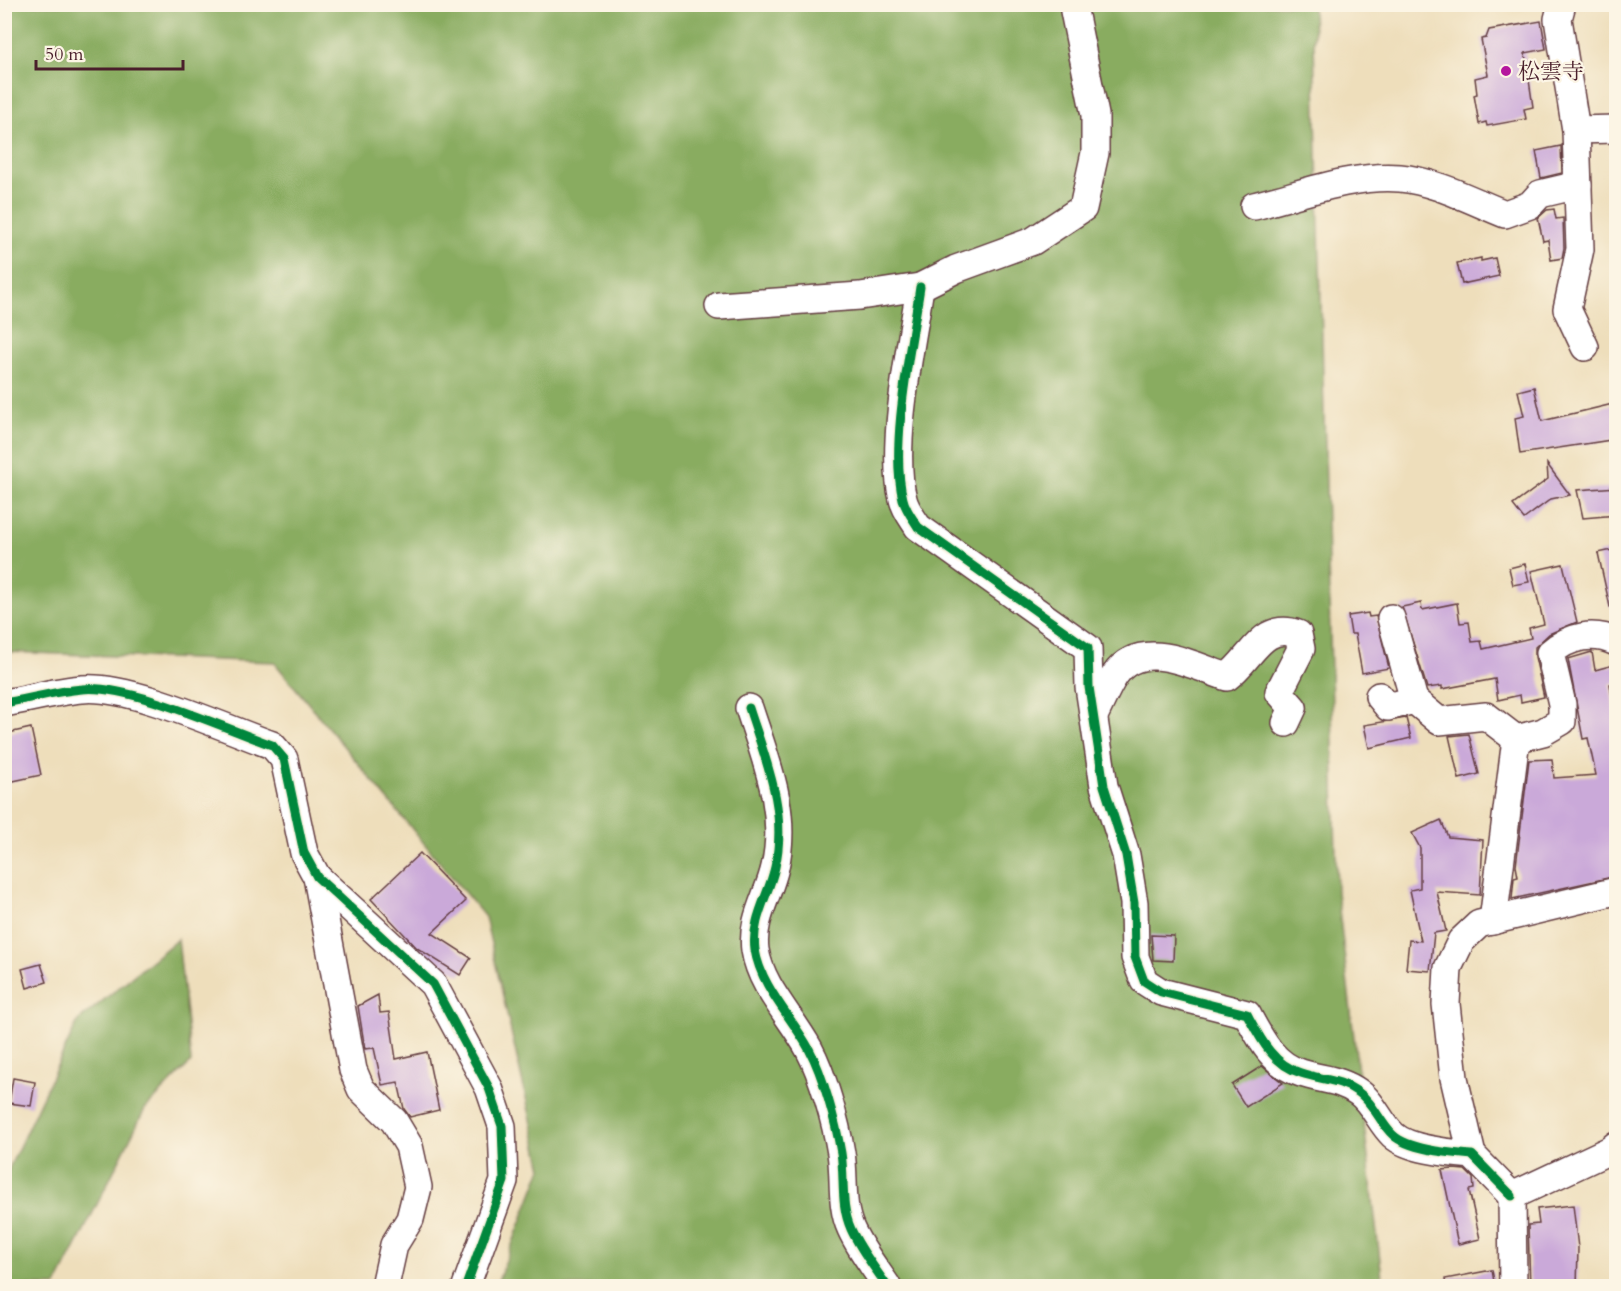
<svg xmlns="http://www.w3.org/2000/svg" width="1621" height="1291" viewBox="0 0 1621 1291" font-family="Cardo,'Noto Serif JP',serif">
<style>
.forest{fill:#89ac61;stroke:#6a6646;stroke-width:1.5}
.building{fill:#caa9d9}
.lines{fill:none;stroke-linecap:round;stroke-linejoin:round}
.minor-casing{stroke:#633c41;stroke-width:30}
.minor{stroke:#fff;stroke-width:27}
.quiet{stroke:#56a243;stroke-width:8;stroke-dasharray:15 8;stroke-linecap:butt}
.cycleway-casing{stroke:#fcf5e5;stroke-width:13}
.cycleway{stroke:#00873e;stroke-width:9}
.poi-dot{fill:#b5179e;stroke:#fcf5e5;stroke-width:2}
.labels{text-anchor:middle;stroke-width:4.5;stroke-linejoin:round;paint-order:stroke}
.poi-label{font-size:22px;fill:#4a1f2b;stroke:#fcf5e5;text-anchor:start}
</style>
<rect width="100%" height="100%" fill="#fcf5e5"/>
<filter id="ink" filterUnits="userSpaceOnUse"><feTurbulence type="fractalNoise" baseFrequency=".0167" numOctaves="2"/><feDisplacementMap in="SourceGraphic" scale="12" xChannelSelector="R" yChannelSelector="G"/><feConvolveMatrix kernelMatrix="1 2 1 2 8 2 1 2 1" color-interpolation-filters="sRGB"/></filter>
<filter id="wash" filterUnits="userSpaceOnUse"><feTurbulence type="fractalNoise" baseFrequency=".008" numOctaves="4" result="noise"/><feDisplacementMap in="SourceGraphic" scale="24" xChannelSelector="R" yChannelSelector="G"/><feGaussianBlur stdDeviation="1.35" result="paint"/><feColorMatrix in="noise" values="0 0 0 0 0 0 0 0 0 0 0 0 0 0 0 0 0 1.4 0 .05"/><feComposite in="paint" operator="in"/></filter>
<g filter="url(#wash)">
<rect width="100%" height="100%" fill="#eedebb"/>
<g class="forest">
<polygon points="5,5 1313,5 1337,892 1383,1286 496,1286 542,1168 485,917 274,662 5,652"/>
<polygon points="178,939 191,1062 145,1109 56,1286 5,1286 5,1177 78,1021"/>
</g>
<g id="blocks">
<g class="building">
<polygon points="1541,21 1546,49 1525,53 1533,107 1524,109 1526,119 1487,126 1486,122 1479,124 1474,95 1477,94 1475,78 1488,75 1481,39 1486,38 1489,30"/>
<polygon points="1561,146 1562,173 1541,178 1536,151"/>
<polygon points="1554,209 1556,219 1563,218 1564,248 1562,258 1551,260 1548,240 1543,241 1538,218 1547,210"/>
<polygon points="1481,258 1481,261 1495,258 1499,276 1462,284 1457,263"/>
<polygon points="1534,387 1542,421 1617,403 1617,439 1520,454 1515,418 1524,416 1518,391"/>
<polygon points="1547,464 1570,495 1551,499 1524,519 1513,505 1548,479"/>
<polygon points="1617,487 1617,515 1583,518 1577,490"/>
<polygon points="1617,549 1617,606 1610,607 1598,553"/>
<polygon points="1525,564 1529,582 1513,585 1509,568"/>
<polygon points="1563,564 1577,622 1549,634 1535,647 1535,657 1544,697 1521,702 1520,695 1498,700 1495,679 1442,689 1442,686 1427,688 1402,607 1421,603 1422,610 1457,603 1460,623 1469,622 1472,642 1481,641 1483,649 1531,638 1529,628 1544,624 1531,571"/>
<polygon points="1368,613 1369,617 1376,616 1389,668 1362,673 1355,634 1351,634 1348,616"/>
<polygon points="1592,652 1595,670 1617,664 1617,682 1610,684 1617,727 1617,876 1512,899 1514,878 1518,877 1516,866 1529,760 1552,759 1554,778 1596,775 1588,738 1583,739 1568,659"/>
<polygon points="1406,718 1411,738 1369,748 1364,725"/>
<polygon points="31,728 41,775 4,783 4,734"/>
<polygon points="1469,734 1479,774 1459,779 1449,736"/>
<polygon points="1441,820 1448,837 1483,840 1480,895 1437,892 1446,931 1434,933 1430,971 1406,969 1409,940 1421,941 1410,890 1420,888 1420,848 1412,833"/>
<polygon points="420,853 466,901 432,933 471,958 460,975 417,948 371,899"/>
<polygon points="1151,935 1174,936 1173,961 1153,960"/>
<polygon points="41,964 47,982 27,988 22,969"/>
<polygon points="378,995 380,1013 389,1012 396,1059 427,1052 439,1110 410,1117 404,1109 398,1082 382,1085 374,1048 365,1049 358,1006"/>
<polygon points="1262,1066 1283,1083 1246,1107 1232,1085"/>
<polygon points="13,1078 35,1082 31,1106 9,1103"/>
<polygon points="1453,1169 1465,1170 1473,1178 1474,1189 1469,1190 1480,1239 1458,1244 1442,1170"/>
<polygon points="1573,1205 1578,1248 1577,1287 1530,1287 1528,1225 1539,1224 1537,1209"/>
<polygon points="1492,1270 1495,1287 1446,1287 1445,1279"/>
</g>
</g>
</g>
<g filter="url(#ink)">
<use href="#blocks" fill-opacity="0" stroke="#633c41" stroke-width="1.5"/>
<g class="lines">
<defs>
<g id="minor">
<polyline points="1562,4 1558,19 1576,130 1616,129"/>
<polyline points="1576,130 1580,249 1567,309 1585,347"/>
<path d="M1254,206C1300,195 1352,174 1400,178C1435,181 1472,201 1505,214L1530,205L1540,194L1578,185"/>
<path d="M920,287C912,343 889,445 903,499C905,509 913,519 918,527L1088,648L1089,687L1104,786L1126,855L1134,903L1135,957L1144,981L1161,992L1247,1014C1260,1038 1273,1065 1301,1073C1322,1080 1340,1079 1358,1092C1373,1102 1380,1123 1393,1135C1409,1150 1451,1153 1472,1155L1512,1196"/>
<polyline points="719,306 860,296 920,287 956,269 1033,241 1083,208 1095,153 1095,115 1074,11"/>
<polyline points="1391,618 1414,700"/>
<path d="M1379,696L1388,707L1414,700L1439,721L1486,716L1516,739L1543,732L1562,721V704L1550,653C1569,636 1594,631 1616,642"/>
<path d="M4,703C30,699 56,691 82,689C129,684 224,728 272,745L284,759L304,853L317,877L433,984L489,1088L502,1126L504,1181L466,1286"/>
<path d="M749,708C766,761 788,811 775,867C769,895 751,919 755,950C761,987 791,1016 809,1049C823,1075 836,1123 841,1153C845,1178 840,1205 851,1229C860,1249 875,1268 887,1286"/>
<path d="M1094,716C1101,702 1107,687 1115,675C1141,637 1194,666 1227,677C1252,659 1262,621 1298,634L1301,649L1279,692L1293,708L1286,723"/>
<polyline points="317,877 353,1070 361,1089 394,1121 409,1146 418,1187 410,1219 394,1245 385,1286"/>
<polyline points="1493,921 1516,739"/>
<polyline points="1472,1155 1454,1078 1446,1004 1448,968 1461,941 1479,924 1616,891"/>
<polyline points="1513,1286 1512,1196 1610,1150 1616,1145"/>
</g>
</defs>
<use href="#minor" class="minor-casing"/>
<use href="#minor" class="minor"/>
<polyline class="quiet" points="4,999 4,1022"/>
<defs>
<g id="cycleway">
<path d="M920,287C912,343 889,445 903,499C905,509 913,519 918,527L1088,648L1089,687L1104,786L1126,855L1134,903L1135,957L1144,981L1161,992L1247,1014C1260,1038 1273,1065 1301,1073C1322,1080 1340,1079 1358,1092C1373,1102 1380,1123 1393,1135C1409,1150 1451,1153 1472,1155L1512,1196"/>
<path d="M4,703C30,699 56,691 82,689C129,684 224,728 272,745L284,759L304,853L317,877L433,984L489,1088L502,1126L504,1181L466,1286"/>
<path d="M749,708C766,761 788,811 775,867C769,895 751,919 755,950C761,987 791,1016 809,1049C823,1075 836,1123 841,1153C845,1178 840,1205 851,1229C860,1249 875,1268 887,1286"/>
</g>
</defs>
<use href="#cycleway" class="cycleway-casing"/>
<use href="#cycleway" class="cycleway"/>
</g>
</g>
<circle class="poi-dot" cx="1506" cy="71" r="6"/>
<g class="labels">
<g class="poi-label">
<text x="1518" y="79">松雲寺</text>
</g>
</g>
<rect width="1621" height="1291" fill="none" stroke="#fcf5e5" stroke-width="24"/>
<path d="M36 60v9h147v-9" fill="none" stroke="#4a1f2b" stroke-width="3"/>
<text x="45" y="60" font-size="18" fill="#4a1f2b" stroke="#fcf5e5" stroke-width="4.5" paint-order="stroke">50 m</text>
</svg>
